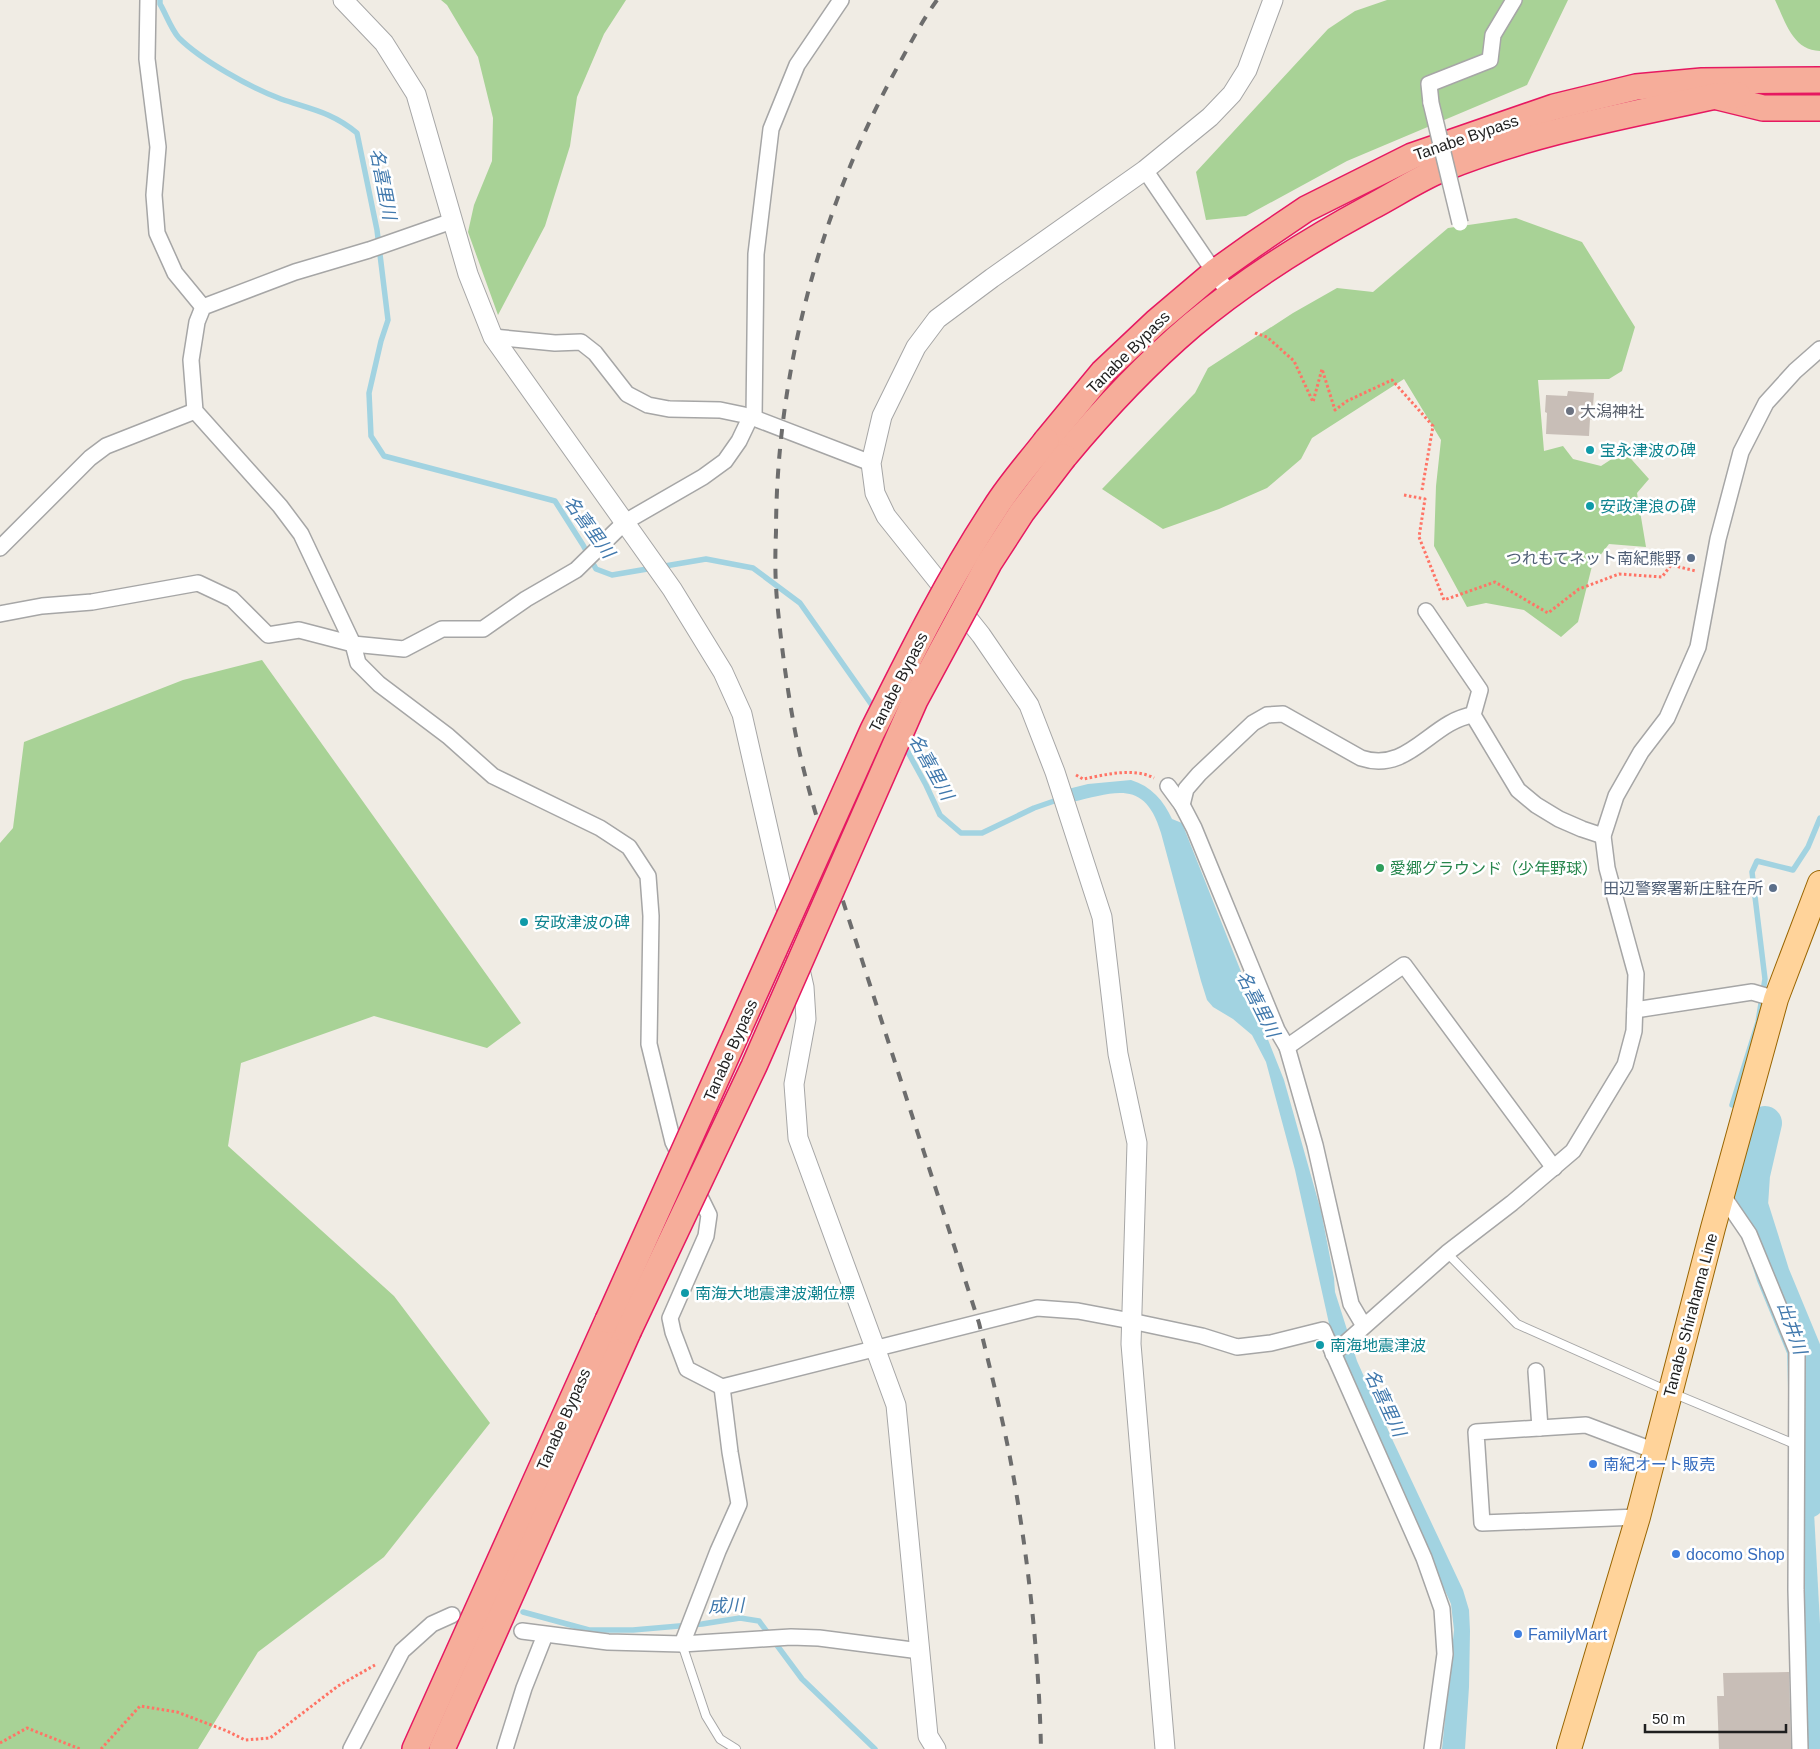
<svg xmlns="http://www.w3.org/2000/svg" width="1820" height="1749" viewBox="0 0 1820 1749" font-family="Arial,'Noto Sans JP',sans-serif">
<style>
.forest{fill:#a8d296}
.water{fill:#a2d3e1}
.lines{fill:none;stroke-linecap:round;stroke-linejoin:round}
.stream{stroke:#a2d3e1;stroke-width:5.5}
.river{stroke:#a2d3e1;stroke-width:34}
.building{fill:#c8beb7}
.service-casing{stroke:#a6a6a6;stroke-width:10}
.minor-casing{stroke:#a6a6a6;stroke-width:18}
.tertiary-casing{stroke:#a6a6a6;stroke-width:21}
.primary-casing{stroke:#996500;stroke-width:26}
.trunk-casing{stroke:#e61961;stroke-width:28}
.path{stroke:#ff7466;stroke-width:3;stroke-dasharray:2.5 2.5;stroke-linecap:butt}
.service{stroke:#fff;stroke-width:8}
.minor{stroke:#fff;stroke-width:15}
.tertiary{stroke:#fff;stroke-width:19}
.primary{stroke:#ffd39a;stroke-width:24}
.trunk{stroke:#f6ad9a;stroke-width:25}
.rail{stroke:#6d6d6d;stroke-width:4;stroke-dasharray:10 10;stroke-linecap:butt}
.minor-bridge-casing{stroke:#a6a6a6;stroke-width:18;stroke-linecap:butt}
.trunk-bridge-casing{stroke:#e61961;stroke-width:28;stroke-linecap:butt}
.minor-bridge{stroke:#fff;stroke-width:15}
.trunk-bridge{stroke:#f6ad9a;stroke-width:25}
.worship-dot{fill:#6b7280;stroke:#fff;stroke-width:2}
.culture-dot{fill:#0f9aa8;stroke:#fff;stroke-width:2}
.service-dot{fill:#5c6f8a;stroke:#fff;stroke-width:2}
.leisure-dot{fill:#2e9e5b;stroke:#fff;stroke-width:2}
.shop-dot{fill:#3f7fe0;stroke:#fff;stroke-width:2}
.labels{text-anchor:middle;stroke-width:5;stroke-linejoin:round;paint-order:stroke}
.street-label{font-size:16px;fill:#1f1f1f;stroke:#fff}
.worship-label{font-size:16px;fill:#5b616d;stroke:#fff;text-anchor:start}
.culture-label{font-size:16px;fill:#0d838f;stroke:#fff;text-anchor:start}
.service-label{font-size:16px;fill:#4e5e75;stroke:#fff;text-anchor:end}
.leisure-label{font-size:16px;fill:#27864d;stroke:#fff;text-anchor:start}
.shop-label{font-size:16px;fill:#366cbe;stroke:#fff;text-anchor:start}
.water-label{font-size:18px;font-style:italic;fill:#4179ad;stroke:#fff}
</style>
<rect width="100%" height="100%" fill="#f0ece4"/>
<g class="forest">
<polygon points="441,0 626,0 604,34 577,97 570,146 545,226 498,315 468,232 474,205 492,161 493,118 478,57 447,5"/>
<polygon points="1387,0 1568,0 1527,85 1347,161 1246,216 1206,220 1196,172 1328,29 1355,11"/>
<path d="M1775,0H1820V51C1793,51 1785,21 1775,0Z"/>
<polygon points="1516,218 1582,242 1635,327 1622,371 1609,379 1538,380 1544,451 1563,446 1573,459 1601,466 1624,451 1649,479 1637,493 1646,547 1609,544 1592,566 1578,622 1561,637 1524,610 1486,603 1467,607 1434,546 1436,486 1441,440 1404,379 1312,438 1301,459 1267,488 1219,509 1163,529 1102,489 1195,393 1208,368 1293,313 1337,288 1373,292 1448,228"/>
<polygon points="262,660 521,1023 487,1048 374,1016 241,1063 228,1146 394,1296 490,1423 384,1557 258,1652 198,1749 0,1749 0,843 13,828 24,742 183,680"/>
</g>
<g class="water">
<path d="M1131,780C1151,786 1164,801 1172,819L1182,823L1284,1080L1321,1211L1334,1278L1335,1292L1357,1361L1393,1441L1463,1590L1469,1610L1470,1631L1469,1687L1465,1749H1442L1454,1630L1451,1604L1340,1358L1330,1328L1295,1170L1266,1062L1252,1035L1233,1019L1213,1007L1207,1000L1201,981L1161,833C1145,779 1116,792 1072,802L1068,789L1088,784Z"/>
<polygon points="1802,1452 1811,1456 1820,1624 1820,1749 1804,1749"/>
</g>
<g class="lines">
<g class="stream">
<path d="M160,0V4C166,14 171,29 179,38C201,60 251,88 281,99C310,109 332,112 357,133L377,230L388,320L381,341L369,393L371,436L384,456L555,501L583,545L596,569L612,575L706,559L753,568L800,603L876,711"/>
<polyline points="903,743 926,785 940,815 961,833 982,833 1034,808 1060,799"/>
<polyline points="1732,1105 1758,1022 1765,979 1752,872 1757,861 1793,870 1808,847 1820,818"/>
<polyline points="523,1612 589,1630 633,1630 702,1624 740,1618 759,1621 802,1679 875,1749"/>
</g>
<polyline class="river" points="1765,1123 1753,1175 1751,1205 1773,1275 1804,1350 1808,1501"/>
</g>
<g class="building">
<polygon points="1568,391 1594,393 1592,420 1590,419 1589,436 1546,434 1547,413 1545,412 1546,395 1567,396"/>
<polygon points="1789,1672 1791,1749 1719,1749 1717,1696 1724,1696 1723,1673"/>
</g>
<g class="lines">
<defs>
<g id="service">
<polyline points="1447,1253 1517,1324 1670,1392 1797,1445"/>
<polyline points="682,1644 706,1716 720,1739 736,1749"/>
</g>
<g id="minor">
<polyline points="148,0 147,59 158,147 154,195 157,233 175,273 203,307"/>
<polyline points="1431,103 1429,84 1490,60 1493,35 1514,0"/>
<polyline points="1145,170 1230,295"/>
<polyline points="452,221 369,250 295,272 203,307 197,322 191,360 195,411 280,506 301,534 353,644 358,663 379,684 448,736 493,776 600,828 629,847 648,876 651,916 649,1044 673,1142 709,1215 706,1236 670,1318 673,1332 687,1369 722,1387 1037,1308 1078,1311 1131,1321 1202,1336 1237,1347 1271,1343 1323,1330 1424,1558 1442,1609 1445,1654 1432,1749"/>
<polyline points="493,337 555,343 581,342 595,353 627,394 648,405 669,409 720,410 744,415 749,420"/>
<polyline points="754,418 756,254 771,129 797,65 841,0"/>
<polyline points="0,548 90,458 106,446 195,411"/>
<polyline points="1426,611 1480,690 1473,715 1518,790 1536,805 1559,819 1582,829 1603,836"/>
<polyline points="0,614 42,606 92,602 198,583 232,599 268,635 299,630 353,644 404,649 442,629 483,629 526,599 576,570 625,522 703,477 725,461 739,441 749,420 754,418 871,463"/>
<polyline points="1168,786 1182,805 1194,828 1277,1030 1287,1047 1315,1145 1351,1304 1364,1326"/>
<path d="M1182,805L1186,789L1199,774L1253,723L1267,715L1283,714L1361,758C1409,774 1431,721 1473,715"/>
<polyline points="1635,1010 1752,992 1776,999"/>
<polyline points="1287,1047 1404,965 1554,1168"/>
<polyline points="1723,1196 1749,1234 1797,1351 1796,1590 1800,1749"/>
<polyline points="1333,1354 1447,1253 1512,1203 1573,1151 1625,1065 1634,1031 1636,974 1607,868 1603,836 1616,796 1641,752 1667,718 1698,647 1718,539 1741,452 1766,403 1795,371 1820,349"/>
<polyline points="1536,1371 1540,1428"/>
<polyline points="1638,1517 1482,1523 1476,1432 1586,1425 1655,1451"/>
<polyline points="522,1631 608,1642 682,1644 791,1637 819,1638 920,1651"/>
<polyline points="682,1644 718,1551 739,1504 730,1452 722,1387"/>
<polyline points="351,1749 402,1651 432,1624 452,1615"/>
<polyline points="505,1749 524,1688 545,1635"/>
</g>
<g id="tertiary">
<polyline points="343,0 384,43 416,94 468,274 493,337 672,589 723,672 742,714 804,987 806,1019 794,1084 798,1138 896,1405 928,1736 936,1749"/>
<polyline points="1165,1749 1131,1344 1137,1143 1118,1054 1102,917 1055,772 1029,705 981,635 886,516 875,493 871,463 882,416 916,347 937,319 992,278 1145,170 1210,117 1232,94 1247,70 1273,0"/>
</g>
<polyline id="primary" points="1569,1749 1638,1517 1713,1228 1776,999 1820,883"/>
<g id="trunk">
<polyline points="1718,97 1763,108 1820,108"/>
<polyline points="1046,441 1103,372 1156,322 1215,272 1253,245 1306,209 1412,156 1554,107 1636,87 1702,81 1820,80"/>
<path d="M1064,457C1103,410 1145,365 1192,325C1247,279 1308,241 1371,207C1394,195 1418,179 1442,169C1530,133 1624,116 1716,96L1738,95"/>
<polyline points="415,1749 608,1320"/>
<polyline points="442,1749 628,1332"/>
</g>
</defs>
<use href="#service" class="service-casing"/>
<use href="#minor" class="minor-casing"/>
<use href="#tertiary" class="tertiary-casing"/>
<use href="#primary" class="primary-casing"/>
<use href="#trunk" class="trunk-casing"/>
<g class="path">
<polyline points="1255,333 1267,337 1294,361 1313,402 1322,369 1335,410 1347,401 1392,380 1433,426 1422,490"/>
<polyline points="1404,495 1425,499 1419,537 1444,600 1495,582 1548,613 1579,589 1619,574 1662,577 1671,565 1696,571"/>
<path d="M1076,775L1083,779C1105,775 1133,767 1154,778"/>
<polyline points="0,1743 27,1728 80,1749"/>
<polyline points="101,1749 140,1706 177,1712 227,1731 245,1740 270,1738 338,1686 375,1665"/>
</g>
<use href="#service" class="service"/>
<use href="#minor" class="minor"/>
<use href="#tertiary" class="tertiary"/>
<use href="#primary" class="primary"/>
<use href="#trunk" class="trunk"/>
<path class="rail" d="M937,0C922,21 910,44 898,66C821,205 776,374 776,532C775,555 775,578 777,600C781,644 787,688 795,731C804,777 818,822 832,867L979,1323C991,1373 1004,1423 1013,1474C1029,1564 1039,1658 1041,1749"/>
<defs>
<polyline id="minor-bridge" points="1431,103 1460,223"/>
<g id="trunk-bridge">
<path d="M608,1320L872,732C910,656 948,579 995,508C1010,484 1029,463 1046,441"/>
<polyline points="628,1332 754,1066 915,700 989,563 1022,512 1064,457"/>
</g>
</defs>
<use href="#minor-bridge" class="minor-bridge-casing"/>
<use href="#trunk-bridge" class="trunk-bridge-casing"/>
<use href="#minor-bridge" class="minor-bridge"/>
<use href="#trunk-bridge" class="trunk-bridge"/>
</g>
<circle class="worship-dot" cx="1570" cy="411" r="5"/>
<g class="culture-dot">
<circle cx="1590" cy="450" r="5"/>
<circle cx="1590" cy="506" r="5"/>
<circle cx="524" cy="922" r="5"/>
<circle cx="685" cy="1293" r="5"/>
<circle cx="1320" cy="1345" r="5"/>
</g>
<g class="service-dot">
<circle cx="1691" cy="558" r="5"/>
<circle cx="1773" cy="888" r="5"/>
</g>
<circle class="leisure-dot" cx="1380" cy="868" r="5"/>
<g class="shop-dot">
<circle cx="1593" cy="1464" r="5"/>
<circle cx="1676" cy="1554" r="5"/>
<circle cx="1518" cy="1634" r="5"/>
</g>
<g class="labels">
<g class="street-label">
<text transform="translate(1466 137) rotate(-19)" y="6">Tanabe Bypass</text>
<text transform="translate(1128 352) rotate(-45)" y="6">Tanabe Bypass</text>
<text transform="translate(898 682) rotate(-63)" y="6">Tanabe Bypass</text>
<text transform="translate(730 1050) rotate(-66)" y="6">Tanabe Bypass</text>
<text transform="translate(1690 1315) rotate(-75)" y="6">Tanabe Shirahama Line</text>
<text transform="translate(563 1419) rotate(-66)" y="6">Tanabe Bypass</text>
</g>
<g class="worship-label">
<text x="1580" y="417">大潟神社</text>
</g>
<g class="culture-label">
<text x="1600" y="456">宝永津波の碑</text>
<text x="1600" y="512">安政津浪の碑</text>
<text x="534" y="928">安政津波の碑</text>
<text x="695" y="1299">南海大地震津波潮位標</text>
<text x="1330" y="1351">南海地震津波</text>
</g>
<g class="service-label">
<text x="1681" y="564">つれもてネット南紀熊野</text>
<text x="1763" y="894">田辺警察署新庄駐在所</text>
</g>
<g class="leisure-label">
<text x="1390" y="874">愛郷グラウンド（少年野球）</text>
</g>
<g class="shop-label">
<text x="1603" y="1470">南紀オート販売</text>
<text x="1686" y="1560">docomo Shop</text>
<text x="1528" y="1640">FamilyMart</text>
</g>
<g class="water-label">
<text transform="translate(383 184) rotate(79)" y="6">名喜里川</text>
<text transform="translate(589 527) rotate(54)" y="6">名喜里川</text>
<text transform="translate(931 767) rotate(61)" y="6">名喜里川</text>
<text transform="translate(1258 1004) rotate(63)" y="6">名喜里川</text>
<text transform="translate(1792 1328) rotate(71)" y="6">出井川</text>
<text transform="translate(1385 1403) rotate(65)" y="6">名喜里川</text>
<text transform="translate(726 1606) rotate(-2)" y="6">成川</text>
</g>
</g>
<path d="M1645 1724v8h141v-8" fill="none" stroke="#1f1f1f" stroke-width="2.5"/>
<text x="1652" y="1724" font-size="15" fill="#1f1f1f" stroke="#ffffff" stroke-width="4" paint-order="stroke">50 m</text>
</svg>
